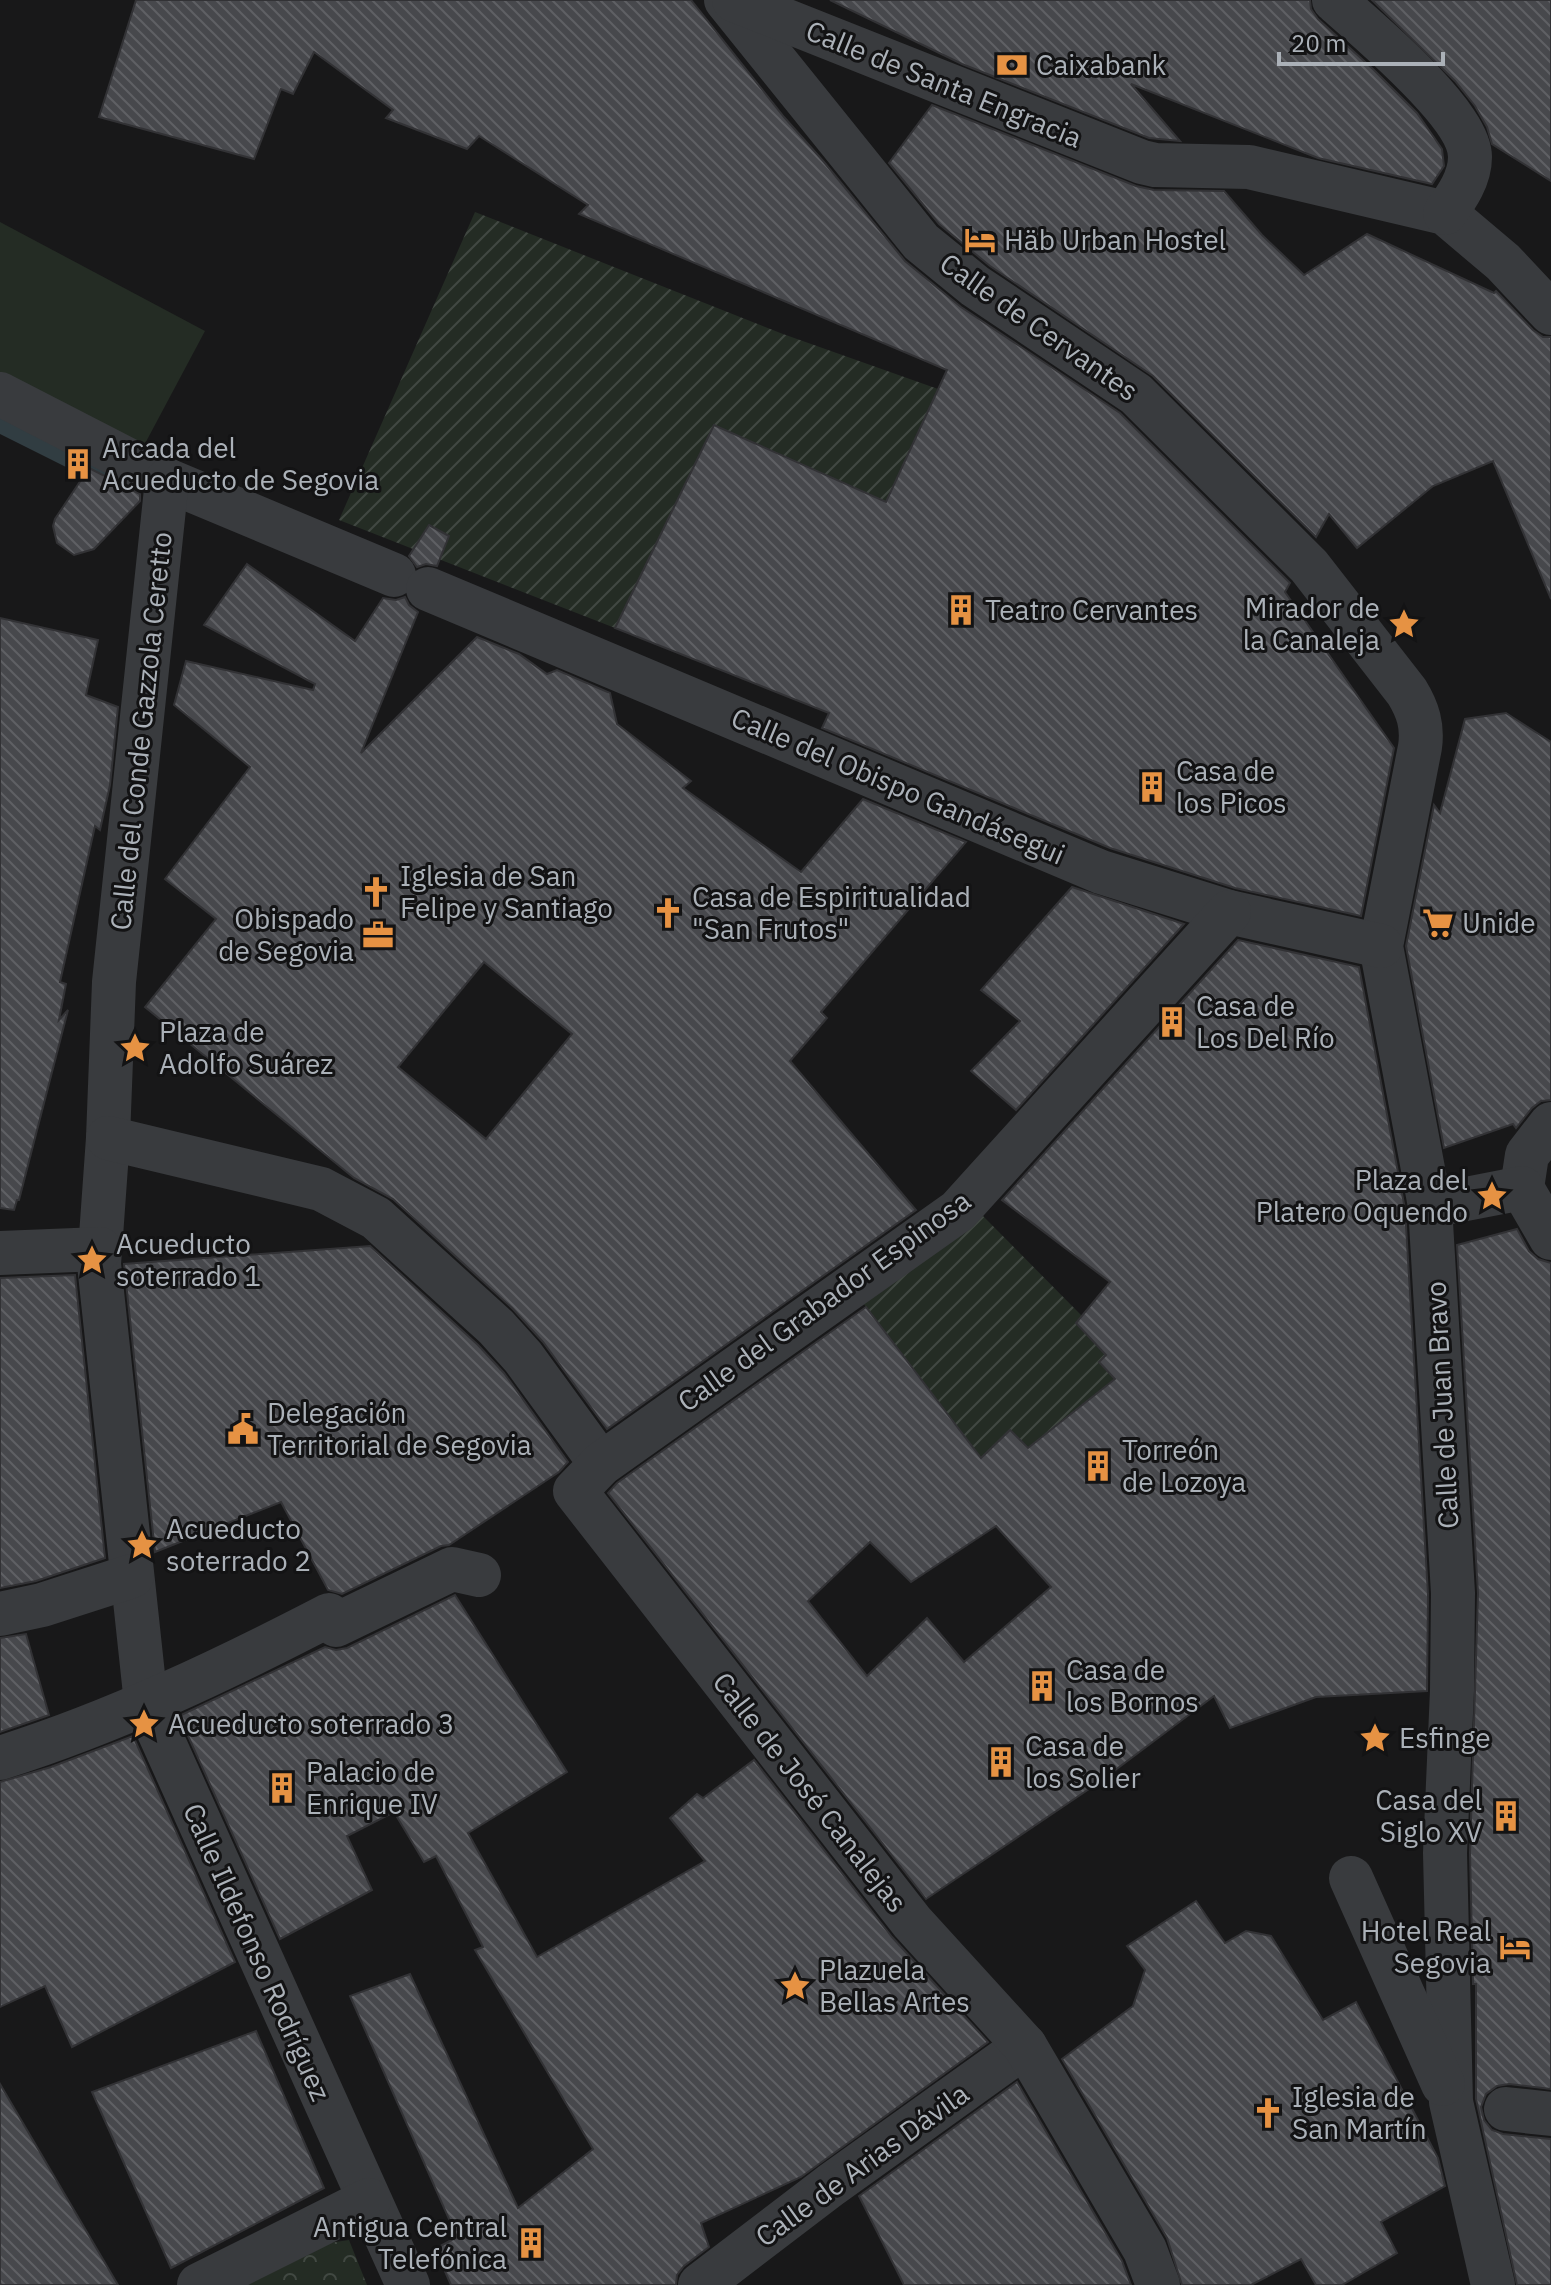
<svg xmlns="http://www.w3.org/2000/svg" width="1551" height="2285" viewBox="0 0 1551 2285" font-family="'IBM Plex Sans',sans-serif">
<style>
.grass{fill:#242c24}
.forest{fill:url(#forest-crowns)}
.garden{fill:url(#garden-furrows)}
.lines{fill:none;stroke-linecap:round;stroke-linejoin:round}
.stream{stroke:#313d42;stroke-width:16}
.building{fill:url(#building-back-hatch);stroke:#323235;stroke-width:2;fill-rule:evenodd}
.street{stroke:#393b3e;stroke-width:44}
.labels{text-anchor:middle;stroke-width:6;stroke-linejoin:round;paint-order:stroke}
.poi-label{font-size:28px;fill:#abb1b8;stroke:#131314;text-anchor:start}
.street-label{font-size:28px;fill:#abb1b8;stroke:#131314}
</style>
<defs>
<pattern id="forest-crowns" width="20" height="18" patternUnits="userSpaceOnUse" patternTransform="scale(2)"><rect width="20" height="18" fill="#242c24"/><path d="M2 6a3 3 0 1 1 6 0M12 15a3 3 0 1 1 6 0" fill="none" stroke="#414842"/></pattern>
<pattern id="garden-furrows" width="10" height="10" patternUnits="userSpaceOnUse" patternTransform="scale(2)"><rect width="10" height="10" fill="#242c24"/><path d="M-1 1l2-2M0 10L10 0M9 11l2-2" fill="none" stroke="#414842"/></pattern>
<pattern id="building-back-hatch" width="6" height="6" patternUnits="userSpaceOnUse" patternTransform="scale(2)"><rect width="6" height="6" fill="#47484c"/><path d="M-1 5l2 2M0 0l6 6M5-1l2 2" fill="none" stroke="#5f6064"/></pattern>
</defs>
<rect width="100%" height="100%" fill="#181819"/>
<polygon class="grass" points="0,222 205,331 140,453 0,378"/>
<polygon class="forest" points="349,2240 367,2285 239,2285 315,2245"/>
<g class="garden">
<polygon points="475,212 783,334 938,389 886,502 714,426 615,628 339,520"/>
<polygon points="983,1216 1082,1316 1076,1323 1106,1355 1099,1362 1115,1379 1028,1448 1010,1430 981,1458 860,1299"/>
</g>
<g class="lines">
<polyline class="stream" points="0,425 106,478"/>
</g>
<g class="building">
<polygon points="136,0 691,0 784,117 824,162 905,261 961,307 1120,413 1290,583 1285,592 1394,748 1361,916 1235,888 1110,848 822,728 829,713 615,628 714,425 886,502 947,370 579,214 588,205 479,136 467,149 386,118 393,110 314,52 293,94 281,89 254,159 99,117"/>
<polygon points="830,0 1310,0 1311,9 1318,19 1374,70 1417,113 1442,149 1444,166 1432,184 1318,158 1131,84 1180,141 1149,138 962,64"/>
<polygon points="1372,0 1551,0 1551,181 1492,144 1487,127 1475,106 1455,81"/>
<polygon points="932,105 1136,186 1154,190 1224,191 1262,235 1304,275 1367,234 1494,293 1496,291 1533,330 1543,337 1551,337 1551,599 1493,461 1433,486 1357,548 1329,514 1316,537 1153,376 990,266 939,224 889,163"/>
<polygon points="89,468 140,494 140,501 94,549 74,555 57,543 53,526 55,519"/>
<polygon points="429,525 449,536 437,566 426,564 417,567 409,556"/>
<path d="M247,564L355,641L383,598L396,600L405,597L409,605L418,612L361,753L477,637L519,654L547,674L557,670L610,693L617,724L691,781L683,788L801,872L863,799L966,842L821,1012L827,1018L790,1061L916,1210L607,1429L543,1342L513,1309L393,1199L354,1178L145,1007L216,919L165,879L250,767L174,705L186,661L313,690L315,684L204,625ZM484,962L572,1034L486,1139L398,1067Z"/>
<polygon points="0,618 98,640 86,695 118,707 110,785 100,830 95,826 60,982 66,984 59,1020 68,1010 19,1200 17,1200 14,1210 0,1208"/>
<polygon points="1506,713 1551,742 1551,1100 1541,1101 1532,1108 1516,1128 1513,1124 1444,1148 1406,946 1434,805 1440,813 1465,719"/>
<polygon points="1072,887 1184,924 1016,1110 971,1071 1020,1021 981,990"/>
<path d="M1238,940L1359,967L1405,1209L1428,1594L1427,1691L1316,1697L1230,1728L1214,1696L1098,1783L926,1899L608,1493L617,1483L866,1307L981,1458L1010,1430L1028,1448L1115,1379L1099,1362L1106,1355L1076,1323L1110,1282L1002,1200ZM996,1526L1051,1587L964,1662L927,1618L867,1676L808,1601L870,1542L911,1582Z"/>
<polygon points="1517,1229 1529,1251 1538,1259 1551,1263 1551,2089 1509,2084 1497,2086 1486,2094 1481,2107 1484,2120 1492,2130 1503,2134 1551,2139 1551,2285 1517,2285 1476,2099 1476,1984 1473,1984 1470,1853 1478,1593 1457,1245"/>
<polygon points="370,1246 478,1345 504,1373 568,1462 559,1472 449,1545 441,1546 342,1594 328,1590 281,1502 155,1552 124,1264"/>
<polygon points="75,1275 105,1558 36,1581 0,1588 0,1278"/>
<polygon points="455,1595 567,1772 468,1833 537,1957 705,1861 670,1818 697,1794 703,1798 754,1760 892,1937 988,2042 801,2177 701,2223 709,2247 684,2266 677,2275 676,2285 451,2285 435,2249 457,2237 350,1996 410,1974 518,2208 593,2149 475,1950 483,1947 436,1856 424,1862 394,1812 347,1836 372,1890 280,1939 179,1716 325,1647 336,1650 347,1648"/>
<polygon points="26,1634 49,1715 0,1732 0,1638"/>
<polygon points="133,1736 235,1962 72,2047 45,1986 0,2007 0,1782 51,1767"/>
<polygon points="1196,1901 1225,1943 1246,1931 1271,1936 1323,2020 1356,2002 1438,2158 1445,2186 1381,2222 1397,2253 1342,2285 1316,2285 1301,2259 1251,2285 1182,2285 1167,2238 1062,2059 1133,2006 1145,1970 1127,1946"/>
<polygon points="256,2031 324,2188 171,2268 92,2092"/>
<polygon points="1017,2082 1122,2261 1131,2285 904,2285 859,2196"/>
<polygon points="0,2084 118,2285 0,2285"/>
</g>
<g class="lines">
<g class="street">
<path d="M726,0L921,242L975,286L1136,394L1309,566L1407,692C1418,710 1423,726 1420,747L1381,946L1430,1206L1453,1593L1452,1690L1445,1853L1451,2102L1493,2285"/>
<polyline points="734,0 1142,162 1155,165 1249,167 1445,213 1503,262 1551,313"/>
<path d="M1334,0C1367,29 1470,115 1470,157C1470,178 1457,197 1445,213"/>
<polyline points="0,394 167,480 394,575"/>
<polyline points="167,480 114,982 108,1138 99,1264 146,1703 408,2285"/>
<polyline points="428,589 1101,872 1229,912 1381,946"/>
<polyline points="108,1138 321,1189 376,1218 496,1327 523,1357 601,1464"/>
<polyline points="1522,1188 1527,1155 1551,1124"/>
<polyline points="1430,1206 1522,1188 1551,1238"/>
<polyline points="0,1253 100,1249"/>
<polyline points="0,1614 42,1605 132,1576"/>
<path d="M0,1758C114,1722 223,1670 329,1615L336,1625L452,1569L479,1575"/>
<polyline points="1351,1878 1443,2084"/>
<polyline points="1506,2109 1551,2114"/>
<polyline points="199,2285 369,2200"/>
<polyline points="700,2285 831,2185 1025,2046"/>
<polyline points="1158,2285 1145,2250 1025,2046 912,1922 575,1491 601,1464 958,1211 1229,912"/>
</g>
</g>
<defs>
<symbol id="bank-bare" viewBox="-9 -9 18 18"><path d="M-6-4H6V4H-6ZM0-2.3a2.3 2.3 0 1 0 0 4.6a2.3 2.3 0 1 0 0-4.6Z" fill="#e69243" stroke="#131314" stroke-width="2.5" paint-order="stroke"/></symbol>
<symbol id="hotel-bare" viewBox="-9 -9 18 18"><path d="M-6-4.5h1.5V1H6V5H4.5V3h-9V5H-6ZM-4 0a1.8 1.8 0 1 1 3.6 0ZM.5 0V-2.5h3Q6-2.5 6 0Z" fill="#e69243" stroke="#131314" stroke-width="2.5" paint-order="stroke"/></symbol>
<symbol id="building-bare" viewBox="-9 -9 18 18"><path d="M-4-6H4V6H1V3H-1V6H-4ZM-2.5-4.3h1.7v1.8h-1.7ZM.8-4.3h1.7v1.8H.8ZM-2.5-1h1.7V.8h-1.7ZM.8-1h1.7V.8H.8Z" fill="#e69243" stroke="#131314" stroke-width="2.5" paint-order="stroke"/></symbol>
<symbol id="sight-bare" viewBox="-9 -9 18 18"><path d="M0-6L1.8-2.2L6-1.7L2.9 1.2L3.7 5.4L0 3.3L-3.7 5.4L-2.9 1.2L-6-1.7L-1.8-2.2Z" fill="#e69243" stroke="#131314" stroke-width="2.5" paint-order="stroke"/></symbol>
<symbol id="church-bare" viewBox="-9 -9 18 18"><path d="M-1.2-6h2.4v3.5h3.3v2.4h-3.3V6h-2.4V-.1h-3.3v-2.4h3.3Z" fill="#e69243" stroke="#131314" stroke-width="2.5" paint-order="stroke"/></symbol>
<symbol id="supermarket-bare" viewBox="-9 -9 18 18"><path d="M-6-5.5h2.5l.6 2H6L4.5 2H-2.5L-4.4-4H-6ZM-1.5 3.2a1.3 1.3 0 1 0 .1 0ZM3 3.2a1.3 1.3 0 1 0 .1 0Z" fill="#e69243" stroke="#131314" stroke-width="2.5" paint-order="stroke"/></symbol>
<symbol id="office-bare" viewBox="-9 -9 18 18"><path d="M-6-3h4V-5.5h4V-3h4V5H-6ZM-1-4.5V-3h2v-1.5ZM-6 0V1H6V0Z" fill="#e69243" stroke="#131314" stroke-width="2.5" paint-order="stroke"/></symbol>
<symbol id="civic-bare" viewBox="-9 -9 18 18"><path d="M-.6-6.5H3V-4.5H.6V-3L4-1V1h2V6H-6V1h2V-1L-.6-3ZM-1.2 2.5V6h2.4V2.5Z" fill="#e69243" stroke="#131314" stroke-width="2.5" paint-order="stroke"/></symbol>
</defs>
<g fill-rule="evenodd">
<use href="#bank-bare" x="990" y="43" width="44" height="44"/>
<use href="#hotel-bare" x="958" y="218" width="44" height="44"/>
<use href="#building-bare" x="56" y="442" width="44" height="44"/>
<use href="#building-bare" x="939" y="588" width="44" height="44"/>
<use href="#sight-bare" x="1382" y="602" width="44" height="44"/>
<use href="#building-bare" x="1130" y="765" width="44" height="44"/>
<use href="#church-bare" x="354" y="870" width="44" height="44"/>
<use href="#church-bare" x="646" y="891" width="44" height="44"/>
<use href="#supermarket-bare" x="1416" y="901" width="44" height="44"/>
<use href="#office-bare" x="356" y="913" width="44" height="44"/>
<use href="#building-bare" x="1150" y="1000" width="44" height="44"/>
<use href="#sight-bare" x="113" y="1026" width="44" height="44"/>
<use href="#sight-bare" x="1470" y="1174" width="44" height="44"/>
<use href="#sight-bare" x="70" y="1238" width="44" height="44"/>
<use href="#civic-bare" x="221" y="1407" width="44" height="44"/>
<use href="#building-bare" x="1076" y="1444" width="44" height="44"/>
<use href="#sight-bare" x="120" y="1523" width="44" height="44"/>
<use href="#building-bare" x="1020" y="1664" width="44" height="44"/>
<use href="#sight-bare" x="122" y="1702" width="44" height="44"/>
<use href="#sight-bare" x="1353" y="1716" width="44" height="44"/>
<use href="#building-bare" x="979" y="1740" width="44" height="44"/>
<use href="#building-bare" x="260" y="1766" width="44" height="44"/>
<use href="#building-bare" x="1484" y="1794" width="44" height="44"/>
<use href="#hotel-bare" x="1493" y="1925" width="44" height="44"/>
<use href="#sight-bare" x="773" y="1964" width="44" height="44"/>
<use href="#church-bare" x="1246" y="2091" width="44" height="44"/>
<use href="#building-bare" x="509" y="2221" width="44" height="44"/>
</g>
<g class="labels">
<g class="poi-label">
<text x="1036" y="75">Caixabank</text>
<text x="1004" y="250">Häb Urban Hostel</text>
<text x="102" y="458">Arcada del<tspan x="102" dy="32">Acueducto de Segovia</tspan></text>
<text x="1380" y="618" text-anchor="end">Mirador de<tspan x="1380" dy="32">la Canaleja</tspan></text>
<text x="985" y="620">Teatro Cervantes</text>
<text x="1176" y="781">Casa de<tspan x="1176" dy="32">los Picos</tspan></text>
<text x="400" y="886">Iglesia de San<tspan x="400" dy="32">Felipe y Santiago</tspan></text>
<text x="692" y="907">Casa de Espiritualidad<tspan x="692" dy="32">"San Frutos"</tspan></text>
<text x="354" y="929" text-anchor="end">Obispado<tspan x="354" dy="32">de Segovia</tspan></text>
<text x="1462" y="933">Unide</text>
<text x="1196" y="1016">Casa de<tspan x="1196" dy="32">Los Del Río</tspan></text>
<text x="159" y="1042">Plaza de<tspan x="159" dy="32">Adolfo Suárez</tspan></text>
<text x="1468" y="1190" text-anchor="end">Plaza del<tspan x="1468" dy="32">Platero Oquendo</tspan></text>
<text x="116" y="1254">Acueducto<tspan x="116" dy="32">soterrado 1</tspan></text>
<text x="267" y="1423">Delegación<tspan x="267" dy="32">Territorial de Segovia</tspan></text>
<text x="1122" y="1460">Torreón<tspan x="1122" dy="32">de Lozoya</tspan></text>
<text x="166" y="1539">Acueducto<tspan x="166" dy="32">soterrado 2</tspan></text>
<text x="1066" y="1680">Casa de<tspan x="1066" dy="32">los Bornos</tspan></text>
<text x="168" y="1734">Acueducto soterrado 3</text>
<text x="1399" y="1748">Esfinge</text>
<text x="1025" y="1756">Casa de<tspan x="1025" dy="32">los Solier</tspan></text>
<text x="306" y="1782">Palacio de<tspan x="306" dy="32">Enrique IV</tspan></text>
<text x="1482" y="1810" text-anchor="end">Casa del<tspan x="1482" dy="32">Siglo XV</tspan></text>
<text x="1491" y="1941" text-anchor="end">Hotel Real<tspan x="1491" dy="32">Segovia</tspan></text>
<text x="819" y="1980">Plazuela<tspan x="819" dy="32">Bellas Artes</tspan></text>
<text x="1292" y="2107">Iglesia de<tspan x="1292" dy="32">San Martín</tspan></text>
<text x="507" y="2237" text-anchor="end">Antigua Central<tspan x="507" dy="32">Telefónica</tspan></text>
</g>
<g class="street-label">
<text transform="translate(944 84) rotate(22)" y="10">Calle de Santa Engracia</text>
<text transform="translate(1039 327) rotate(35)" y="10">Calle de Cervantes</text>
<text transform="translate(141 731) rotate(-84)" y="10">Calle del Conde Gazzola Ceretto</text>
<text transform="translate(898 786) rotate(23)" y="10">Calle del Obispo Gandásegui</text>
<text transform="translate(824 1301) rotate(-36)" y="10">Calle del Grabador Espinosa</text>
<text transform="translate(1442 1405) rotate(-93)" y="10">Calle de Juan Bravo</text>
<text transform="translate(810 1792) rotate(52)" y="10">Calle de José Canalejas</text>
<text transform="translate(257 1952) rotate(66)" y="10">Calle Ildefonso Rodríguez</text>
<text transform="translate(862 2165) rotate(-36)" y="10">Calle de Arias Dávila</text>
</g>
</g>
<path d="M1279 52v12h164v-12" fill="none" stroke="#abb1b8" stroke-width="4"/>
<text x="1291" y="52" font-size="24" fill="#abb1b8" stroke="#131314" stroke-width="6" paint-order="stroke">20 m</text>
</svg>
